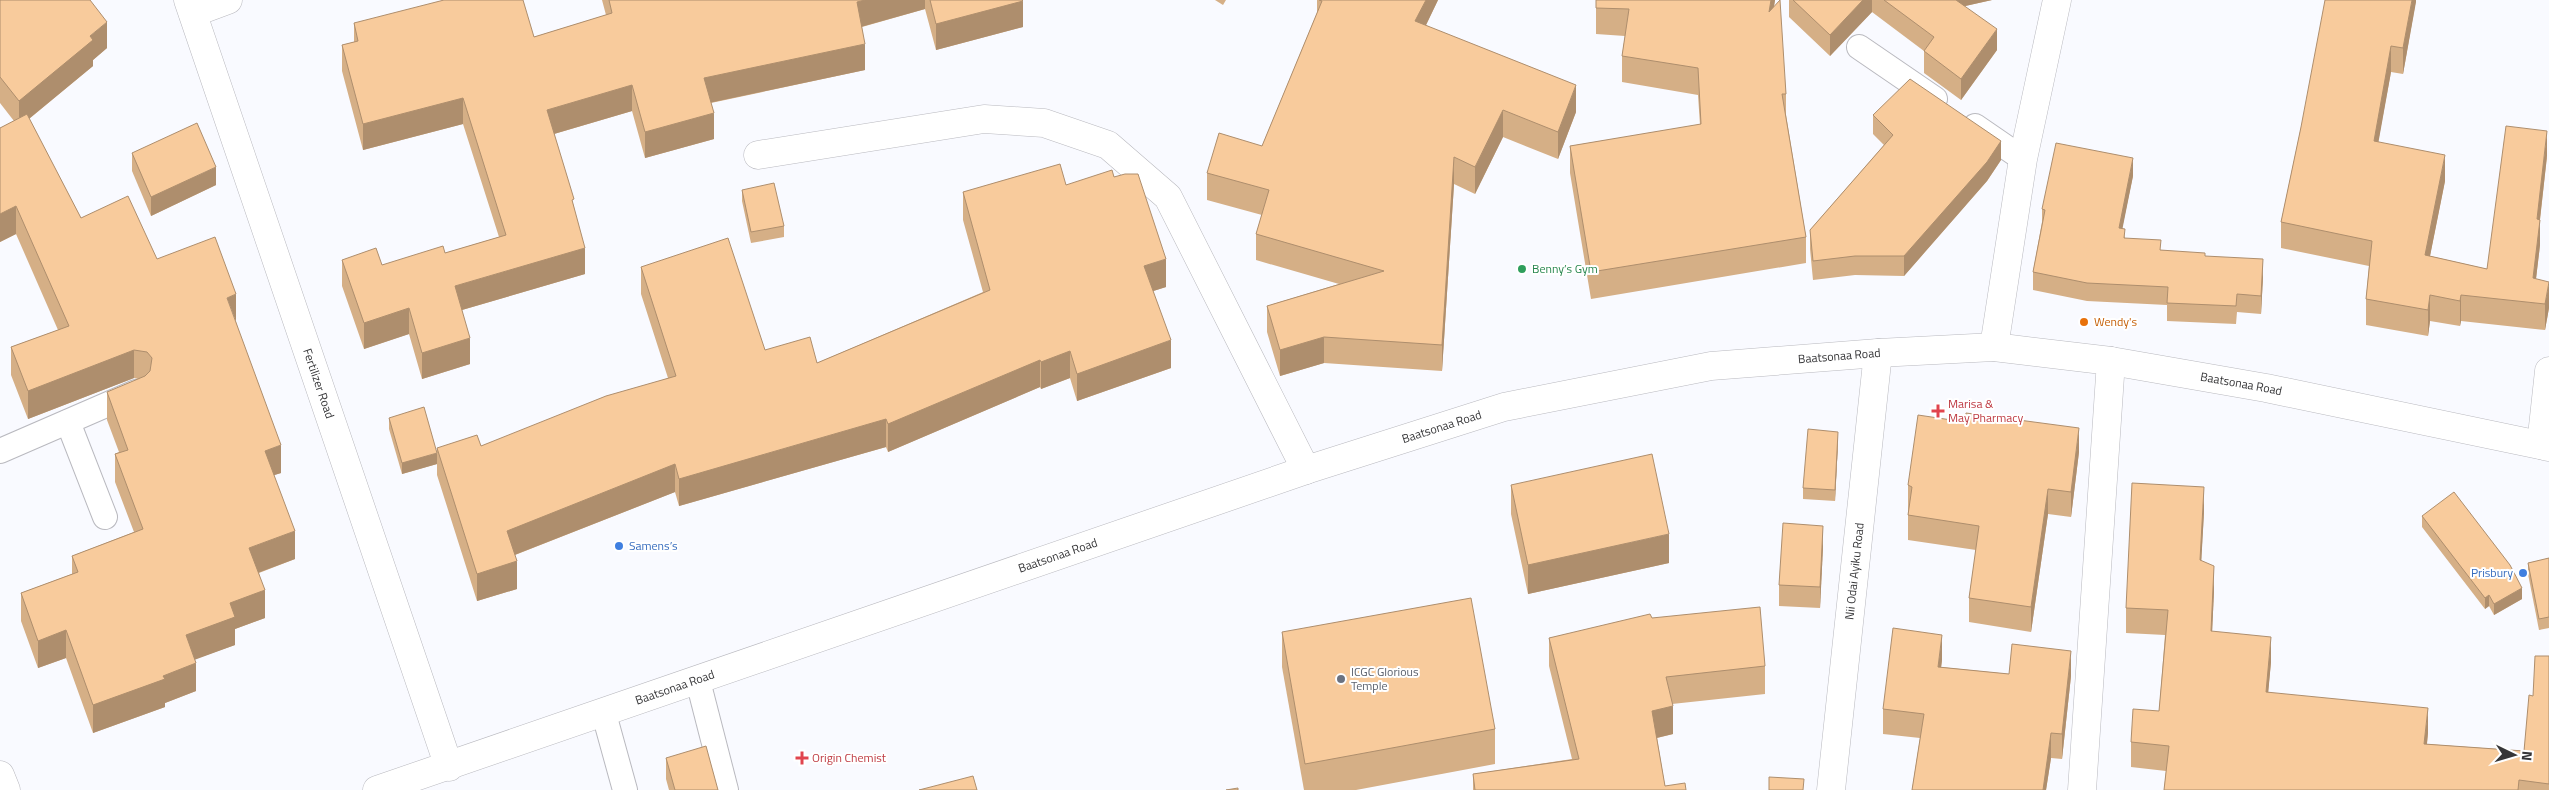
<svg xmlns="http://www.w3.org/2000/svg" width="2549" height="790" viewBox="0 0 2549 790" font-family="'Titillium Web',sans-serif">
<style>
.lines{fill:none;stroke-linecap:round;stroke-linejoin:round}
.service-casing{stroke:#b9b9bf;stroke-width:26}
.minor-casing{stroke:#b9b9bf;stroke-width:29}
.tertiary-casing{stroke:#b9b9bf;stroke-width:29}
.service{stroke:#fff;stroke-width:24}
.minor{stroke:#fff;stroke-width:28}
.tertiary{stroke:#fff;stroke-width:28}
.wall{fill:#d5af86}
.shaded-wall{fill:#ae8e6d}
.building{fill:#f8cb9c;stroke:#ae8e6d}
.leisure-dot{fill:#2e9e5b;stroke:#fff;stroke-width:2}
.food-dot{fill:#e8710a;stroke:#fff;stroke-width:2}
.health-dot{fill:#e0444e;stroke:#fff;stroke-width:2}
.shop-dot{fill:#3f7fe0;stroke:#fff;stroke-width:2}
.worship-dot{fill:#6b7280;stroke:#fff;stroke-width:2}
.labels{text-anchor:middle;stroke-width:4;stroke-linejoin:round;paint-order:stroke}
.leisure-label{font-size:12px;fill:#27864d;stroke:#fff;text-anchor:start}
.food-label{font-size:12px;fill:#c56008;stroke:#fff;text-anchor:start}
.street-label{font-size:12px;fill:#363638;stroke:#fff}
.health-label{font-size:12px;fill:#be3a42;stroke:#fff;text-anchor:start}
.shop-label{font-size:12px;fill:#366cbe;stroke:#fff;text-anchor:start}
.worship-label{font-size:12px;fill:#5b616d;stroke:#fff;text-anchor:start}
</style>
<rect width="100%" height="100%" fill="#f9faff"/>
<g class="lines">
<defs>
<g id="service">
<polyline points="1859,47 1935,99"/>
<polyline points="1975,126 2023,159"/>
<polyline points="68,422 105,517"/>
<polyline points="0,451 136,392"/>
<polyline points="698,681 726,790"/>
<polyline points="604,714 625,790"/>
</g>
<g id="minor">
<path id="s1" d="M188,0L449,767"/>
<polyline points="193,13 228,0"/>
<polyline points="758,155 984,119 1044,123 1108,145 1168,197 1306,470"/>
<polyline points="1994,347 2023,159 2057,0"/>
<polyline points="2541,445 2549,371"/>
<polyline points="0,775 6,790"/>
<polyline points="2082,790 2111,361"/>
</g>
<g id="tertiary">
<path id="s2" d="M377,790L1306,470L1504,407L1711,366L1878,353L1994,347L2111,361L2266,388L2549,447"/>
<path id="s3" d="M1831,790L1878,353"/>
</g>
</defs>
<use href="#service" class="service-casing"/>
<use href="#minor" class="minor-casing"/>
<use href="#tertiary" class="tertiary-casing"/>
<use href="#service" class="service"/>
<use href="#minor" class="minor"/>
<use href="#tertiary" class="tertiary"/>
</g>
<g class="wall">
<polygon points="0,0 107,48 93,60 93,66 29,119 81,218 157,259 236,322 281,473 274,475 295,559 259,573 265,618 235,629 235,645 195,659 196,691 165,703 165,707 93,733 66,658 38,668 21,621 21,593 72,574 72,556 134,532 115,482 115,454 119,452 107,420 107,392 138,379 134,378 28,419 11,375 11,347 58,330 16,234 0,242 0,128 14,121 0,103"/>
<polygon points="602,0 1022,0 1023,27 936,50 925,9 862,27 865,70 711,103 714,139 645,158 632,111 554,134 574,207 585,274 462,310 470,364 422,379 409,334 364,349 342,286 342,260 382,265 445,253 499,237 463,124 363,150 342,71 342,45 354,42 354,23 534,37 606,15"/>
<polygon points="1215,0 1226,0 1223,5"/>
<polygon points="1317,0 1438,0 1426,25 1576,112 1558,159 1503,137 1475,194 1454,184 1442,371 1324,363 1280,376 1267,332 1267,306 1339,284 1256,260 1256,234 1262,215 1207,200 1207,173 1262,146 1317,13"/>
<polygon points="1596,0 1775,0 1774,6 1786,94 1786,115 1806,237 1806,263 1591,299 1570,173 1570,146 1700,125 1698,95 1622,82 1622,56 1625,36 1596,34"/>
<polygon points="1789,0 1992,0 1965,6 1997,50 1961,100 1924,73 1924,51 1872,12 1830,56 1789,17"/>
<polygon points="2416,0 2403,74 2391,72 2378,142 2445,181 2430,256 2487,269 2547,156 2540,220 2540,245 2536,279 2549,308 2545,330 2461,321 2460,326 2430,321 2428,336 2366,325 2366,299 2369,266 2281,248 2281,222 2301,127"/>
<polygon points="1873,115 2001,160 1987,181 1904,276 1855,275 1813,280 1810,249 1810,230 1884,145 1873,134"/>
<polygon points="132,153 216,185 151,216 132,171"/>
<polygon points="2133,176 2122,228 2125,238 2161,250 2205,256 2263,277 2261,314 2237,312 2236,324 2167,321 2167,305 2087,301 2033,290 2033,272 2042,222 2042,209"/>
<polygon points="1114,177 1166,287 1153,291 1171,368 1077,401 1070,378 1041,389 1040,387 888,452 886,447 679,506 675,492 515,555 517,589 477,601 437,475 437,448 481,446 668,378 641,294 641,267 765,350 817,363 983,292 963,220 963,192 1066,185"/>
<polygon points="742,190 784,226 784,237 751,243 742,201"/>
<polygon points="389,418 437,464 402,474 389,429"/>
<polygon points="1838,443 1835,501 1803,499 1803,488"/>
<polygon points="2079,452 2071,517 2048,514 2031,632 1969,622 1969,598 1976,550 1908,540 1908,485"/>
<polygon points="1511,485 1669,563 1528,594 1511,514"/>
<polygon points="2204,512 2201,561 2214,591 2212,632 2271,662 2268,692 2428,733 2427,744 2524,751 2533,696 2549,656 2549,790 2164,790 2166,771 2131,767 2131,742 2159,711 2165,635 2126,633 2126,608"/>
<polygon points="2422,516 2522,599 2494,615 2489,606 2485,609 2422,527"/>
<polygon points="1823,547 1820,608 1779,606 1779,585"/>
<polygon points="2549,558 2549,628 2539,630 2528,574 2528,563"/>
<polygon points="1652,618 1765,666 1765,694 1672,704 1673,734 1657,738 1665,786 1686,790 1473,790 1473,774 1572,759 1549,666 1549,638"/>
<polygon points="1282,632 1495,729 1495,764 1356,790 1304,790 1282,667"/>
<polygon points="1942,660 1941,667 2009,674 2071,676 2062,759 2051,758 2046,790 1912,790 1920,738 1883,734 1883,709"/>
<polygon points="666,758 718,790 669,790 666,779"/>
</g>
<g class="shaded-wall">
<polygon points="865,0 925,0 925,9 857,28 857,2"/>
<polygon points="1426,0 1438,0 1415,48 1415,21"/>
<polygon points="1771,0 1775,0 1769,39 1769,12"/>
<polygon points="1863,0 1872,0 1872,12 1830,56 1830,35"/>
<polygon points="1943,0 1992,0 1943,11"/>
<polygon points="2412,0 2416,0 2416,2 2403,74 2403,48"/>
<polygon points="1023,1 1023,27 936,50 936,24"/>
<polygon points="107,22 107,48 93,60 93,66 19,127 19,101 90,36"/>
<polygon points="1997,29 1997,50 1961,100 1961,79"/>
<polygon points="865,44 865,70 704,104 704,78"/>
<polygon points="2391,46 2391,72 2374,167 2374,141"/>
<polygon points="632,85 632,111 547,136 547,110"/>
<polygon points="1576,85 1576,112 1558,159 1558,132"/>
<polygon points="463,98 463,124 363,150 363,124"/>
<polygon points="1503,110 1503,137 1475,194 1475,167"/>
<polygon points="714,113 714,139 645,158 645,132"/>
<polygon points="2547,131 2547,156 2537,245 2537,219"/>
<polygon points="2001,141 2001,160 1987,181 1904,276 1904,256"/>
<polygon points="2445,155 2445,181 2425,281 2425,255"/>
<polygon points="1454,157 1454,184 1442,371 1442,345"/>
<polygon points="2133,158 2133,176 2119,246 2119,228"/>
<polygon points="216,167 216,185 151,216 151,197"/>
<polygon points="16,206 16,234 0,242 0,214"/>
<polygon points="2540,220 2540,245 2533,304 2533,278"/>
<polygon points="585,248 585,274 455,312 455,286"/>
<polygon points="1166,259 1166,287 1144,294 1144,266"/>
<polygon points="2263,259 2263,277 2261,314 2261,296"/>
<polygon points="2549,282 2549,308 2545,330 2545,304"/>
<polygon points="236,294 236,322 227,298"/>
<polygon points="2430,295 2430,321 2428,336 2428,310"/>
<polygon points="2461,295 2461,321 2460,326 2460,301"/>
<polygon points="409,308 409,334 364,349 364,323"/>
<polygon points="1324,337 1324,363 1280,376 1280,350"/>
<polygon points="470,338 470,364 422,379 422,353"/>
<polygon points="1171,340 1171,368 1077,401 1077,374"/>
<polygon points="134,350 134,378 28,419 28,391"/>
<polygon points="1070,351 1070,378 1041,389 1041,362"/>
<polygon points="1040,360 1040,387 888,452 888,424"/>
<polygon points="886,419 886,447 679,506 679,479"/>
<polygon points="2079,428 2079,452 2071,517 2071,492"/>
<polygon points="1838,432 1838,443 1835,501 1835,490"/>
<polygon points="281,445 281,473 265,478 265,451"/>
<polygon points="437,453 437,464 402,474 402,463"/>
<polygon points="675,464 675,492 507,558 507,531"/>
<polygon points="2204,487 2204,512 2200,585 2200,560"/>
<polygon points="2048,489 2048,514 2031,632 2031,607"/>
<polygon points="1823,526 1823,547 1820,608 1820,587"/>
<polygon points="295,531 295,559 249,576 249,548"/>
<polygon points="1669,534 1669,563 1528,594 1528,565"/>
<polygon points="517,561 517,589 477,601 477,574"/>
<polygon points="2214,566 2214,591 2211,656 2211,631"/>
<polygon points="2522,588 2522,599 2494,615 2494,604"/>
<polygon points="265,590 265,618 235,629 235,645 186,663 186,635 230,603"/>
<polygon points="2489,595 2489,606 2485,609 2485,598"/>
<polygon points="66,630 66,658 38,668 38,641"/>
<polygon points="1942,635 1942,660 1938,692 1938,667"/>
<polygon points="2271,637 2271,662 2266,717 2266,692"/>
<polygon points="2071,651 2071,676 2062,759 2062,734"/>
<polygon points="196,663 196,691 165,703 165,707 93,733 93,705 163,676"/>
<polygon points="1673,706 1673,734 1652,739 1652,711"/>
<polygon points="2428,708 2428,733 2424,769 2424,744"/>
<polygon points="2051,733 2051,758 2046,790 2043,790"/>
</g>
<g class="building">
<polygon points="0,0 90,0 107,22 90,36 93,40 19,101 0,77"/>
<polygon points="444,0 523,0 534,37 612,13 609,0 865,0 857,2 865,44 704,78 714,113 645,132 632,85 547,110 574,199 572,200 585,248 455,286 470,338 422,353 409,308 364,323 342,260 376,248 382,265 443,246 445,253 506,235 463,98 363,124 342,45 358,41 354,23"/>
<polygon points="930,0 1022,0 1023,1 936,24"/>
<polygon points="1319,0 1426,0 1415,21 1576,85 1558,132 1503,110 1475,167 1454,157 1442,345 1324,337 1280,350 1267,306 1384,271 1256,234 1269,190 1207,173 1219,133 1262,146 1322,1"/>
<polygon points="1596,0 1771,0 1769,12 1780,0 1786,94 1782,94 1806,237 1591,272 1570,146 1701,124 1698,68 1622,56 1629,9 1596,8"/>
<polygon points="1793,0 1863,0 1830,35"/>
<polygon points="1884,0 1956,0 1997,29 1961,79 1924,51 1934,37"/>
<polygon points="2325,0 2412,0 2403,48 2391,46 2374,141 2445,155 2425,255 2487,269 2506,126 2547,131 2537,219 2540,220 2533,278 2549,282 2545,304 2461,295 2460,301 2430,295 2428,310 2366,299 2372,241 2281,222 2301,127"/>
<polygon points="1910,79 2001,141 1987,162 1904,256 1855,256 1813,261 1810,230 1893,135 1873,115"/>
<polygon points="27,114 81,218 128,196 157,259 215,237 236,294 227,298 281,445 265,451 295,531 249,548 265,590 230,603 235,617 186,635 196,663 163,676 165,679 93,705 66,630 38,641 21,593 78,572 72,556 143,529 115,454 128,450 107,392 145,376 150,371 152,358 147,352 134,350 28,391 11,347 69,326 16,206 0,214 0,128"/>
<polygon points="197,123 216,167 151,197 132,153"/>
<polygon points="2056,143 2133,158 2119,228 2125,229 2124,238 2161,240 2160,250 2205,253 2205,256 2263,259 2261,296 2237,294 2236,306 2167,303 2168,287 2087,283 2033,272 2045,210 2042,209"/>
<polygon points="1060,164 1066,185 1112,170 1114,177 1125,174 1138,174 1166,259 1144,266 1171,340 1077,374 1070,351 1041,362 1040,360 888,424 886,419 679,479 675,464 507,531 517,561 477,574 437,448 477,435 481,446 606,396 676,376 641,267 728,238 765,350 810,337 817,363 990,290 963,192"/>
<polygon points="774,183 784,226 751,232 742,190"/>
<polygon points="424,407 437,453 402,463 389,418"/>
<polygon points="1966,413 2079,428 2071,492 2048,489 2031,607 1969,598 1979,526 1908,515 1912,487 1908,485 1918,415 1965,422"/>
<polygon points="1808,429 1838,432 1835,490 1803,488"/>
<polygon points="1652,454 1669,534 1528,565 1511,485"/>
<polygon points="2132,483 2204,487 2200,560 2214,566 2211,631 2271,637 2266,692 2428,708 2424,744 2524,751 2529,695 2533,696 2535,656 2549,656 2549,784 2519,780 2518,790 2164,790 2169,746 2131,742 2133,709 2159,711 2168,610 2126,608"/>
<polygon points="2454,492 2510,565 2522,588 2494,604 2489,595 2485,598 2422,516"/>
<polygon points="1783,523 1823,526 1820,587 1779,585"/>
<polygon points="2549,558 2549,617 2539,619 2528,563"/>
<polygon points="1471,598 1495,729 1305,764 1282,632"/>
<polygon points="1760,607 1765,666 1666,677 1673,706 1652,711 1665,786 1685,783 1686,790 1475,790 1473,774 1579,759 1549,638 1650,614 1652,618"/>
<polygon points="1893,628 1942,635 1938,667 2009,674 2012,644 2071,651 2062,734 2051,733 2043,790 1912,790 1924,714 1883,709"/>
<polygon points="706,746 718,790 675,790 666,758"/>
<polygon points="973,776 977,790 919,790"/>
<polygon points="1769,777 1804,779 1803,790 1769,790"/>
<polygon points="1238,788 1238,790 1226,790"/>
</g>
<circle class="leisure-dot" cx="1522" cy="269" r="5"/>
<circle class="food-dot" cx="2084" cy="322" r="5"/>
<g class="health-dot">
<path d="M1935.5 403.5h5v5h5v5h-5v5h-5v-5h-5v-5h5z"/>
<path d="M799.5 750.5h5v5h5v5h-5v5h-5v-5h-5v-5h5z"/>
</g>
<g class="shop-dot">
<circle cx="619" cy="546" r="5"/>
<circle cx="2523" cy="573" r="5"/>
</g>
<circle class="worship-dot" cx="1341" cy="679" r="5"/>
<g class="labels">
<g class="leisure-label">
<text x="1532" y="273">Benny’s Gym</text>
</g>
<g class="food-label">
<text x="2094" y="326">Wendy's</text>
</g>
<g class="street-label">
<text dy="4" stroke="none"><textPath href="#s2" startOffset="1530">Baatsonaa Road</textPath></text>
<text dy="4" stroke="none"><textPath href="#s1" startOffset="405">Fertilizer Road</textPath></text>
<text dy="4" stroke="none"><textPath href="#s2" startOffset="1935">Baatsonaa Road</textPath></text>
<text dy="4" stroke="none"><textPath href="#s2" startOffset="1125">Baatsonaa Road</textPath></text>
<text dy="4" stroke="none"><textPath href="#s2" startOffset="720">Baatsonaa Road</textPath></text>
<text dy="4" stroke="none"><textPath href="#s3" startOffset="220">Nii Odai Ayiku Road</textPath></text>
<text dy="4" stroke="none"><textPath href="#s2" startOffset="315">Baatsonaa Road</textPath></text>
</g>
<g class="health-label">
<text x="1948" y="408">Marisa &amp;<tspan x="1948" dy="14">May Pharmacy</tspan></text>
<text x="812" y="762">Origin Chemist</text>
</g>
<g class="shop-label">
<text x="629" y="550">Samens’s</text>
<text x="2513" y="577" text-anchor="end">Prisbury</text>
</g>
<g class="worship-label">
<text x="1351" y="676">ICGC Glorious<tspan x="1351" dy="14">Temple</tspan></text>
</g>
</g>
<g transform="translate(2514 755) rotate(95)" stroke="#ffffff" stroke-width="4" paint-order="stroke">
<path d="M0-4L9 19L0 12L-9 19Z" fill="#363638"/>
<text y="-8" font-size="14" font-weight="bold" text-anchor="middle" fill="#363638">N</text>
</g>
</svg>
